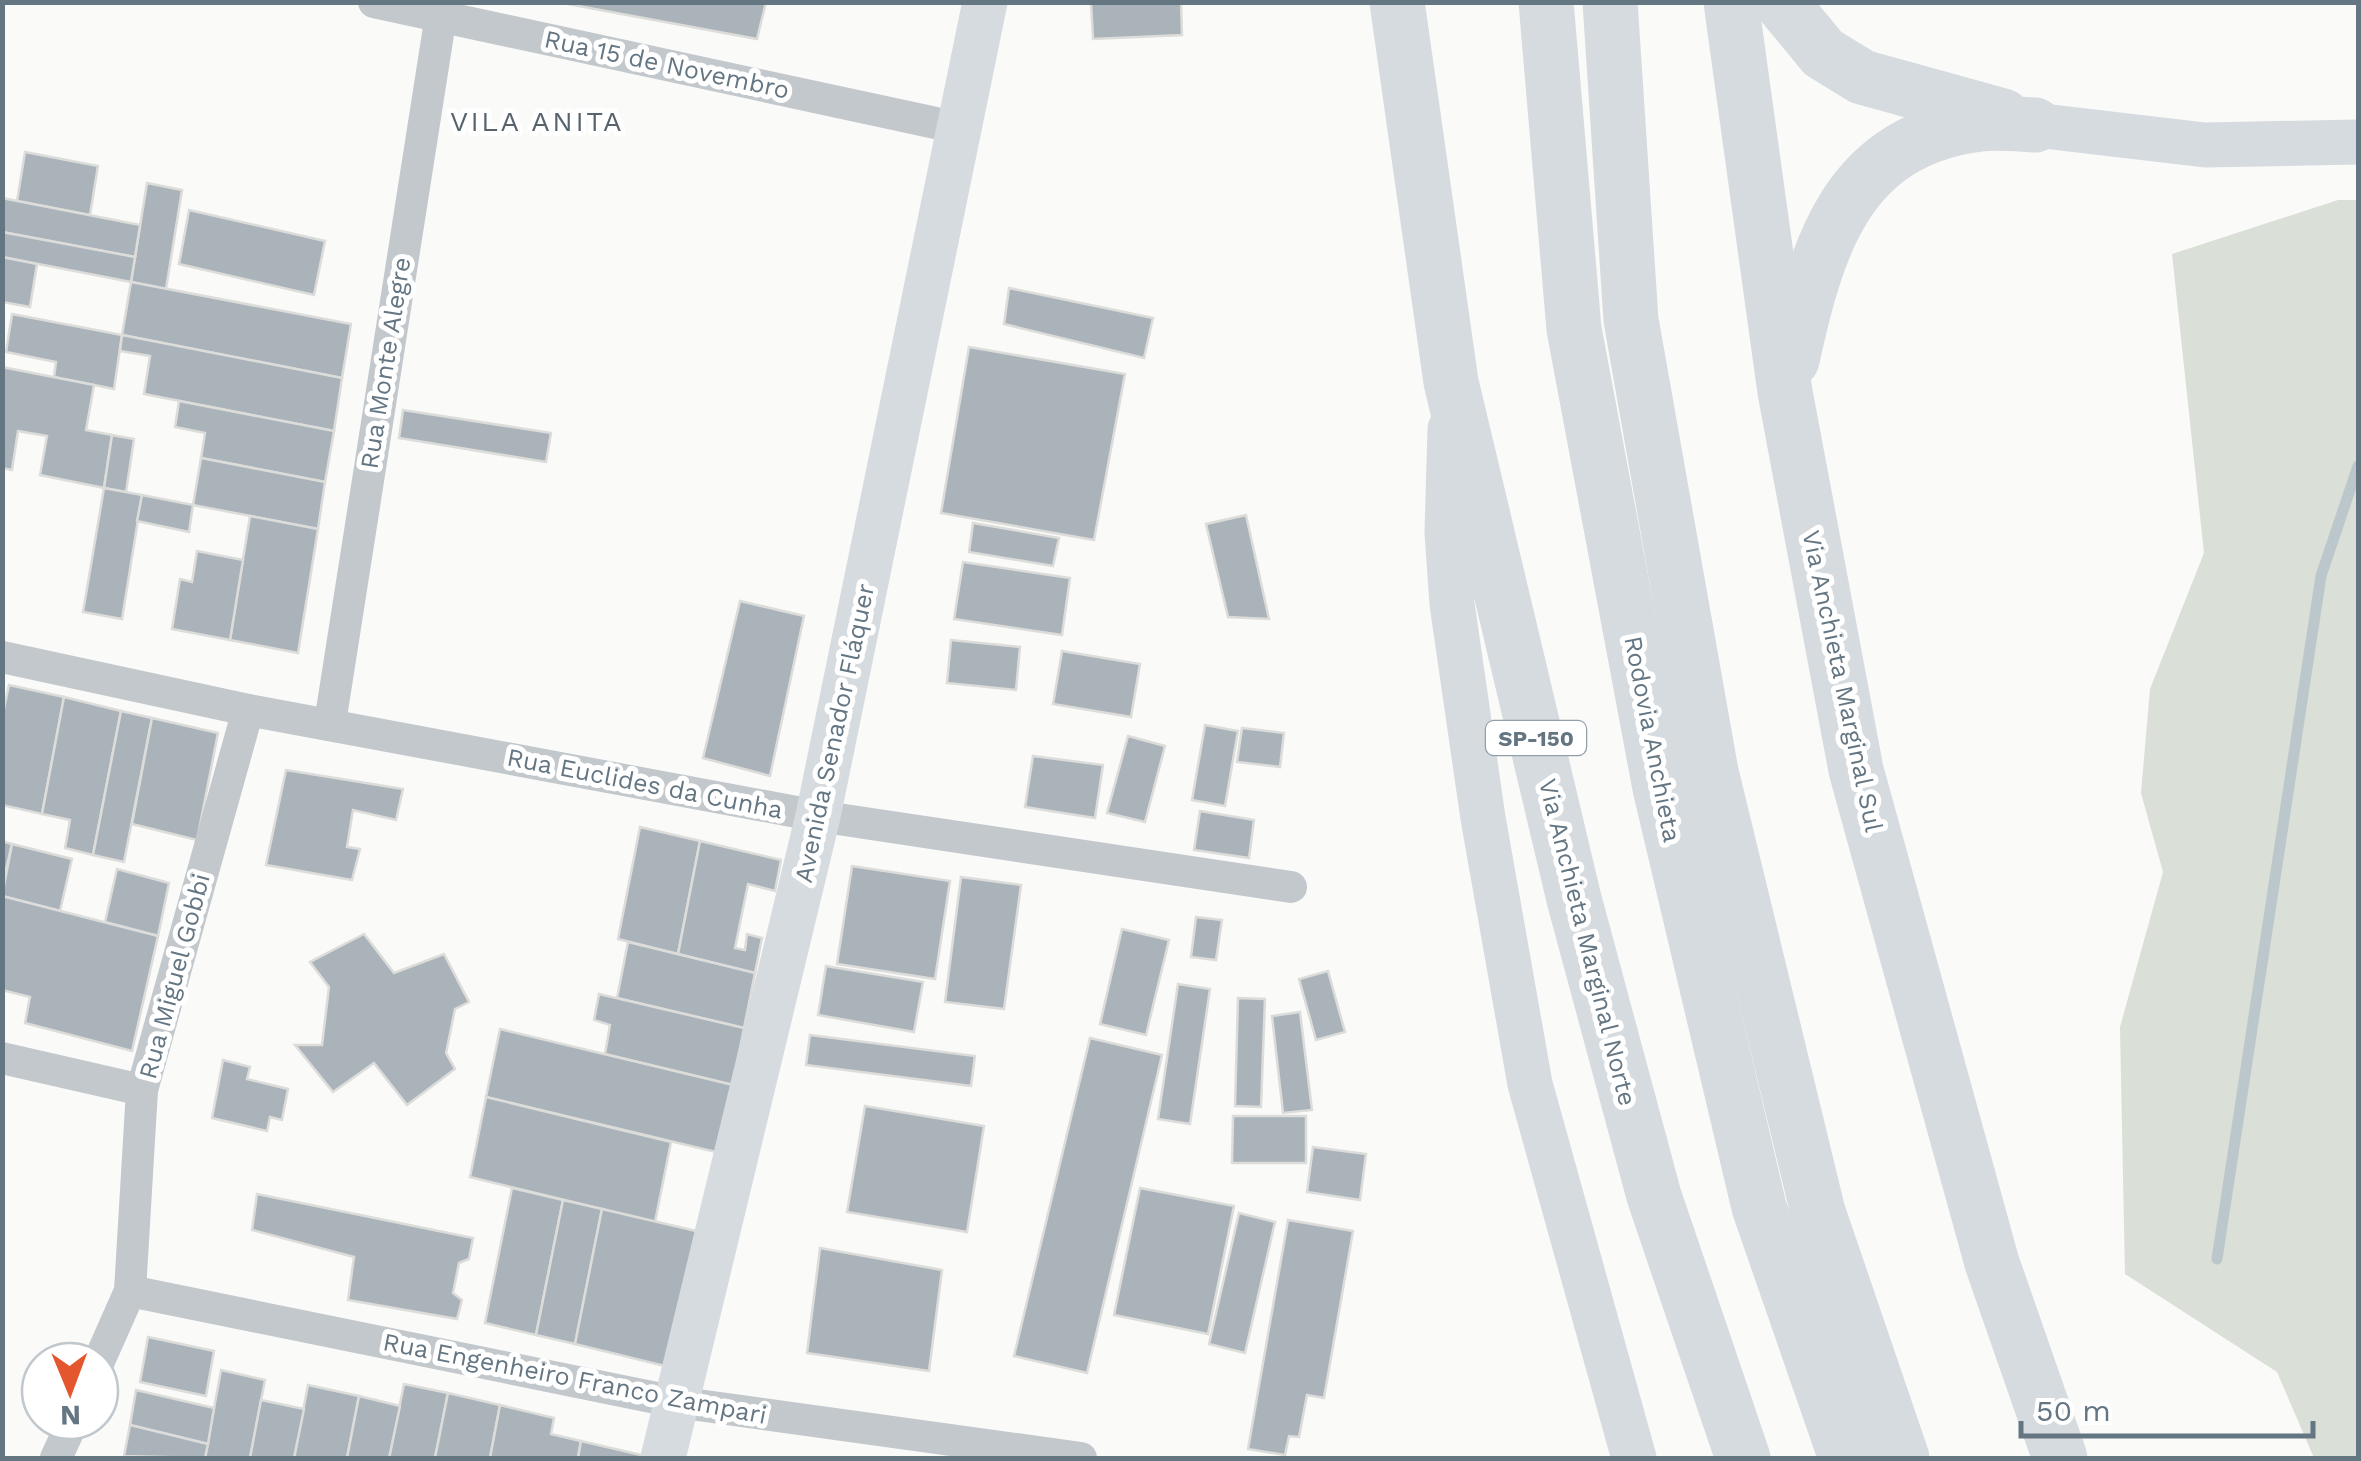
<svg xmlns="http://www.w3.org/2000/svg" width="2361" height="1461" viewBox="0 0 2361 1461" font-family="'Work Sans',sans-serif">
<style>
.green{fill:#dadfd7}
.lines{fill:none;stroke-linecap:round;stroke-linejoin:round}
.stream{stroke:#bbc7cb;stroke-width:11}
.building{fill:#aab3b9;stroke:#dcdcda;stroke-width:2.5}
.street{stroke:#c3c8cc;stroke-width:32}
.secondary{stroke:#d6dbdf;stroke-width:45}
.highway{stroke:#d6dbdf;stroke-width:55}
.labels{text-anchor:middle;stroke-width:10;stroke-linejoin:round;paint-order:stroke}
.shield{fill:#fff;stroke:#939fa8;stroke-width:2.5}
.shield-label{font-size:22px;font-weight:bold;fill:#657683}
.street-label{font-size:25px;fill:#657683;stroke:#fff}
.neighbourhood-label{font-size:28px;letter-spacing:2.5px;fill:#57646e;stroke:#fff}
</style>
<rect width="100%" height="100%" fill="#fafaf8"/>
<polygon class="green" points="2338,200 2358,200 2358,1458 2314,1458 2277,1372 2125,1274 2120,1027 2163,872 2141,793 2150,689 2204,553 2172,254"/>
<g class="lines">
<polyline class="stream" points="2217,1259 2321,576 2358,466"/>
</g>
<g class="building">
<polygon points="557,2 766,2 757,39"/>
<polygon points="1091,2 1181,2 1182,35 1093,39"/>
<polygon points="25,152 98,166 90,215 17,201"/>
<polygon points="147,183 182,190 166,289 131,282"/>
<polygon points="2,198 140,225 135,257 2,232"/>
<polygon points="189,210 325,241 314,295 179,264"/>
<polygon points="2,232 135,257 131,282 2,257"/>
<polygon points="2,257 37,264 30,307 2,302"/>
<polygon points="131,282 351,324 342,378 122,335"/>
<polygon points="1009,288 1153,318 1144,358 1004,324"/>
<polygon points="12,314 122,335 114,389 54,377 56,362 6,352"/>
<polygon points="122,335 342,378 334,431 144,394 150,356 120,351"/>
<polygon points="969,347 1125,374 1094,540 941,513"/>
<polygon points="2,367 94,385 86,430 112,435 104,488 40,475 47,436 18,431 12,470 2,468"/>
<polygon points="179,401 334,431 325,482 201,458 205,433 175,427"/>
<polygon points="403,410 551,433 546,462 399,438"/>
<polygon points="112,435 134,439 126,492 104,488"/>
<polygon points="201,458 325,482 318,529 193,505"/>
<polygon points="104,488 142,495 122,619 83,612"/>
<polygon points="142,495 193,505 189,532 137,521"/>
<polygon points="1246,515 1269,619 1228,617 1206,524"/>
<polygon points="250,516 318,529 298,653 230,640"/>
<polygon points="973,523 1059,538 1053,566 969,552"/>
<polygon points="197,551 243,560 230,640 172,629 180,579 192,582"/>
<polygon points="963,562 1070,578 1062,635 954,619"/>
<polygon points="740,601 804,616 770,776 703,758"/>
<polygon points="951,640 1020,647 1016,690 947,683"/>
<polygon points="1062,651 1140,664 1131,717 1053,704"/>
<polygon points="9,685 64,697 42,814 2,805 2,718"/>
<polygon points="64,697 121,711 93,855 65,848 70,820 42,814"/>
<polygon points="121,711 152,718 124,862 93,855"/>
<polygon points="152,718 218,733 197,840 132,824"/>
<polygon points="1205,725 1238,731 1225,806 1192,800"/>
<polygon points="1242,728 1284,733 1280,767 1237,762"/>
<polygon points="1128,736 1165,746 1145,822 1107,813"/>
<polygon points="1033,756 1103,765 1095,818 1025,807"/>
<polygon points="286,770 403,789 396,820 353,810 347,847 360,849 352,880 266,865"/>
<polygon points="1200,811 1254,820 1249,858 1194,850"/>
<polygon points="640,827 700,841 678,954 618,939"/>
<polygon points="2,841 12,844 2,886"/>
<polygon points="700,841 781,860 775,891 748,884 735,948 745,950 747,934 762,938 755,973 678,954"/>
<polygon points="12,844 72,859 60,911 2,896"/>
<polygon points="852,866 950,881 935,979 837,964"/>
<polygon points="117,869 169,883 158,936 105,922"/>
<polygon points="961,877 1021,885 1004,1009 945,1002"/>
<polygon points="2,896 158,936 132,1051 25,1023 30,997 2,990"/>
<polygon points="1196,917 1222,920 1216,960 1191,957"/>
<polygon points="1122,929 1169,940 1146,1035 1100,1024"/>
<polygon points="364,934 394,973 444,954 469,1002 455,1009 446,1053 455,1069 407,1105 374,1063 333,1092 295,1045 322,1045 329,987 310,962"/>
<polygon points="628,942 755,973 744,1028 617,998"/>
<polygon points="826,966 923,982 914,1032 818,1015"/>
<polygon points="1328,971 1345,1032 1316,1040 1299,979"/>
<polygon points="1178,984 1210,989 1190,1124 1158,1119"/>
<polygon points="599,994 744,1028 733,1085 605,1054 610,1025 594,1020"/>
<polygon points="1238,998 1265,999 1261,1107 1235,1106"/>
<polygon points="1300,1012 1312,1110 1283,1113 1272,1016"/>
<polygon points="500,1029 733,1085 720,1153 486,1097"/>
<polygon points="810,1035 975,1056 971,1086 806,1065"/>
<polygon points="1090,1038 1162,1055 1087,1373 1014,1356"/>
<polygon points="223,1060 250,1067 247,1079 288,1089 282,1120 270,1117 267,1131 212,1118"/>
<polygon points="486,1097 671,1142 655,1222 470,1177"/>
<polygon points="865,1106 984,1126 967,1232 847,1212"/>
<polygon points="1233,1116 1306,1116 1306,1163 1232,1163"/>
<polygon points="1313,1147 1366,1154 1360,1200 1307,1192"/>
<polygon points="512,1188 563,1200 536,1335 485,1323"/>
<polygon points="1140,1188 1234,1206 1208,1334 1114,1315"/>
<polygon points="257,1194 473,1238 469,1259 459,1263 453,1293 462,1300 457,1319 348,1300 354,1257 252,1230"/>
<polygon points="563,1200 602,1209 575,1344 536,1335"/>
<polygon points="602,1209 696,1231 669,1367 575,1344"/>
<polygon points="1239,1213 1275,1222 1245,1353 1209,1344"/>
<polygon points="1288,1220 1353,1231 1324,1398 1307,1395 1299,1437 1289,1436 1285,1455 1248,1449"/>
<polygon points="820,1248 942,1270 929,1371 807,1353"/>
<polygon points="148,1337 214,1351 206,1396 140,1382"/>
<polygon points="221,1370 265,1380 250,1458 205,1458"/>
<polygon points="404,1384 448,1393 435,1458 389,1458"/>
<polygon points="308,1385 359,1396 347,1458 294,1458"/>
<polygon points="136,1390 214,1408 208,1444 130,1425"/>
<polygon points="448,1393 500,1405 490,1458 435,1458"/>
<polygon points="359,1396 400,1406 389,1458 347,1458"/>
<polygon points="261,1400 304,1409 294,1458 250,1458"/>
<polygon points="500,1405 554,1418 551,1434 581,1441 578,1458 490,1458"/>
<polygon points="130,1425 208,1444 205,1458 124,1456"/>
<polygon points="581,1441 641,1455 640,1458 578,1458"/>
</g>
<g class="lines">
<g class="street">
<polyline points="374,2 959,128"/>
<polyline points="2,657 248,710 818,816 1291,887"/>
<polyline points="330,723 443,2"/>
<polyline points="2,1058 142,1090"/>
<polyline points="130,1291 676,1402 1081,1458"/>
<polyline points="99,1361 130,1291 142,1090 248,710"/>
<polyline points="56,1458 73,1421"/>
</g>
<g class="secondary">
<polyline points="2035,125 2205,145 2358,142"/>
<polyline points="1450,429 1447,532 1452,604 1483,818 1530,1084 1634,1458"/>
<polyline points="663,1458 818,816 985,2"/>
</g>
<g class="highway">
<polyline points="1397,2 1451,382 1574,899 1654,1196 1743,1458"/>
<polyline points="1546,2 1574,329 1660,788 1759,1207 1846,1458"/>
<polyline points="1610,2 1631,320 1711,772 1818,1212 1902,1458"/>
<polyline points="1731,2 1785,392 1856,770 1992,1263 2060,1458"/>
<polyline points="1781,2 1823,53 1862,77 2003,116"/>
<path d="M1792,360C1817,246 1847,140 1981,124C1998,122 2017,124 2035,125"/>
</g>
</g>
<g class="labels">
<rect class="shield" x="1486" y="721" width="100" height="34" rx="8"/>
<g class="shield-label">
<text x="1536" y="746">SP-150</text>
</g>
<g class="street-label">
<text transform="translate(667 64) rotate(12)" y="9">Rua 15 de Novembro</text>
<text transform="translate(385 363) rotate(-81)" y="9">Rua Monte Alegre</text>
<text transform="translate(1843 681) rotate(78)" y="9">Via Anchieta Marginal Sul</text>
<text transform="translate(834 733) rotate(-78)" y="9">Avenida Senador Fláquer</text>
<text transform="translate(1653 739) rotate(79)" y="9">Rodovia Anchieta</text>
<text transform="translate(645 783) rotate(11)" y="9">Rua Euclides da Cunha</text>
<text transform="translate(1588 942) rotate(76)" y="9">Via Anchieta Marginal Norte</text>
<text transform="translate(174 976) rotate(-75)" y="9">Rua Miguel Gobbi</text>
<text transform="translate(575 1378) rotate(11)" y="9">Rua Engenheiro Franco Zampari</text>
</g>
<g class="neighbourhood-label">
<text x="537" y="131">VILA ANITA</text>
</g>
</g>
<rect width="2361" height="1461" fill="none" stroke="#657683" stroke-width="10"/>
<g transform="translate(70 1391) rotate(179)"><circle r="48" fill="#ffffff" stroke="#c1c8cd" stroke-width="2.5"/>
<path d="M0-8L18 38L0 25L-18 38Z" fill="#e4572e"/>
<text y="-15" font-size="28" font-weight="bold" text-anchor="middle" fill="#657683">N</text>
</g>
<path d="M2021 1421v15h292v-15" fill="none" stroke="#657683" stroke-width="5"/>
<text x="2036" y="1421" font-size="30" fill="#657683" stroke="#ffffff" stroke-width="8" paint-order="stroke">50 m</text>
</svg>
